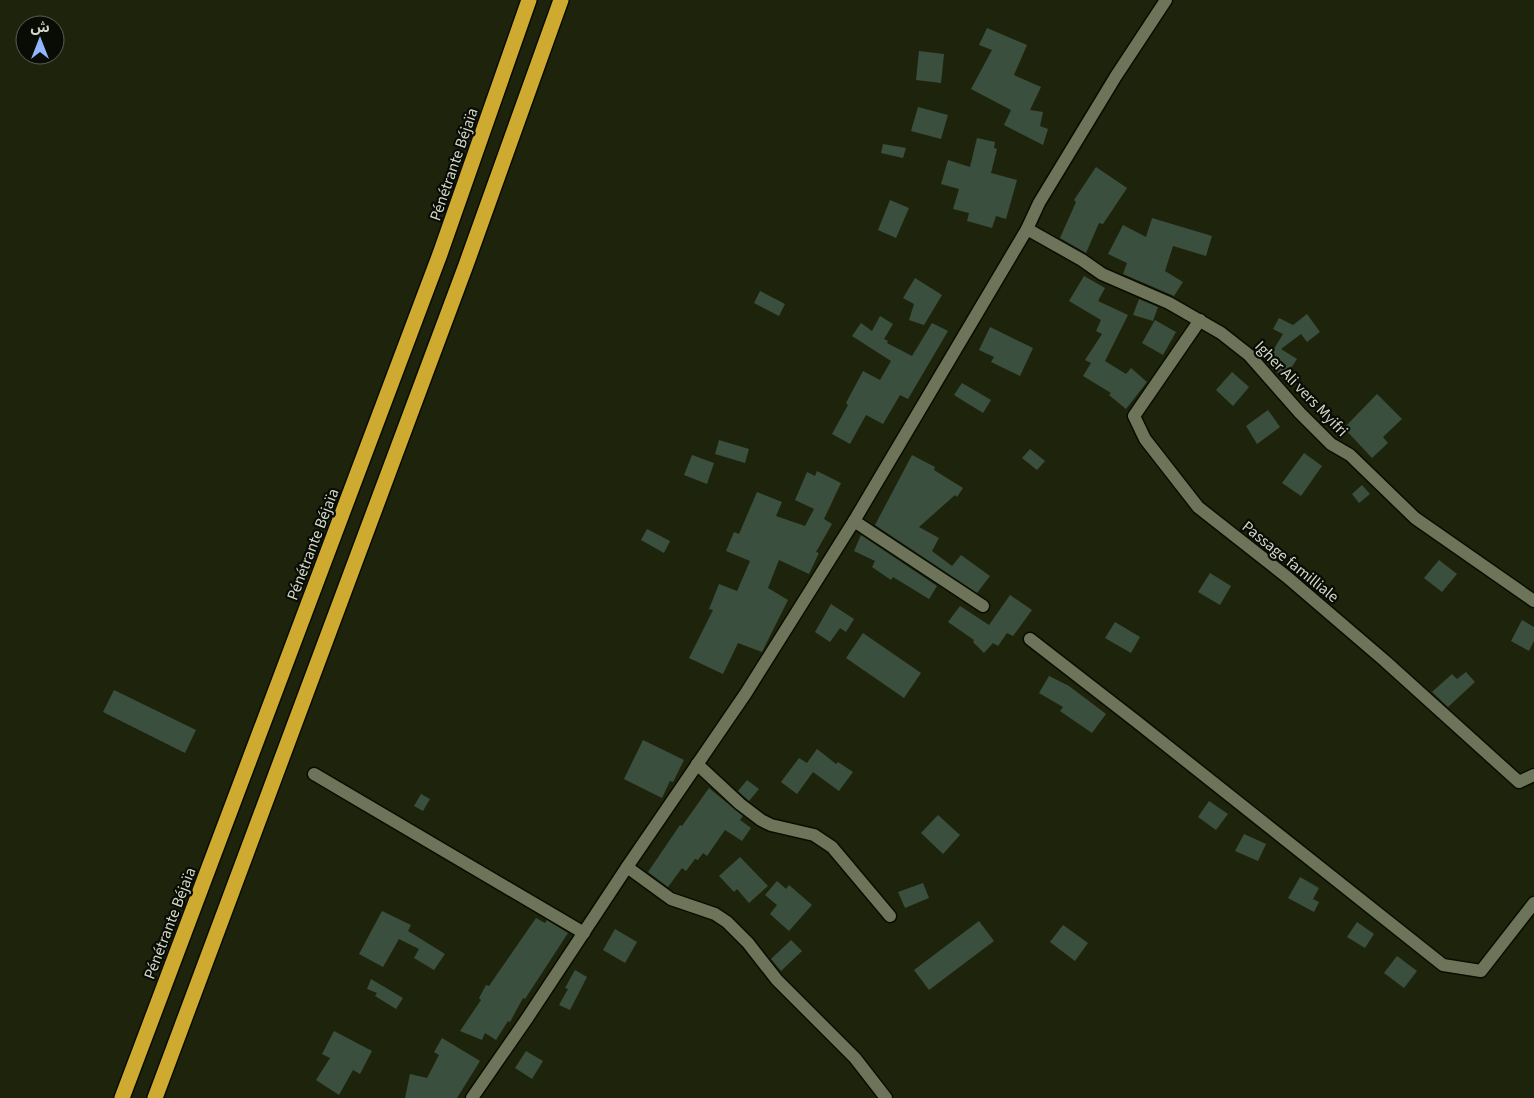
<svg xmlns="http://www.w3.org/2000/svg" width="1534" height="1098" viewBox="0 0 1534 1098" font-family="'Source Sans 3','Noto Sans Arabic',sans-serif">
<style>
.building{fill:#3a4f3d}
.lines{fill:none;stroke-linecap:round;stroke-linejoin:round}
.street-casing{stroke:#090d00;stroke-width:15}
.secondary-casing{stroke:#090d00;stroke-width:15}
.highway-casing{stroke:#090d00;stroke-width:18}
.street{stroke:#6d7459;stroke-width:12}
.secondary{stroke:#6d7459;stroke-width:12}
.highway{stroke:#cfaa31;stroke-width:15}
.labels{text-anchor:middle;stroke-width:4.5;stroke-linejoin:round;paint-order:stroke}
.street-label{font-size:16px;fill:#d3d7c8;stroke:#090c04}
</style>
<rect width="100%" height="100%" fill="#1e240c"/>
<g class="building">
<polygon points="987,28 1027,45 1014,75 1041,87 1030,110 1043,112 1040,126 1048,129 1043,145 1004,125 1011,110 971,89 992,50 979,45"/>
<polygon points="919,51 944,54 941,83 916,80"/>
<polygon points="918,107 948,115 941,139 911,131"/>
<polygon points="977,138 995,142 994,148 997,149 991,173 1017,180 1006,219 996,216 992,228 967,221 969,213 953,209 959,189 941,184 948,160 970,167"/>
<polygon points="883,144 906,148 903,158 881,153"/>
<polygon points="1096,167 1127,188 1103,224 1099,223 1086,253 1060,238 1076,202 1074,200"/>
<polygon points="890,200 909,208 896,238 878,230"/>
<polygon points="1152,218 1212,236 1206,256 1173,246 1165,271 1183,282 1174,296 1123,274 1127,263 1108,254 1123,225 1146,237"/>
<polygon points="1084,276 1105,288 1098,301 1128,315 1105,361 1126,374 1131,368 1147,382 1126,409 1109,395 1111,393 1083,376 1091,363 1085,360 1102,334 1096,331 1101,320 1069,301"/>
<polygon points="915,278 942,295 924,325 909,320 914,304 903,298"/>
<polygon points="760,291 785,304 779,316 754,303"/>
<polygon points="1139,299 1158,307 1153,321 1133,315"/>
<polygon points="1307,314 1320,332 1307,342 1301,334 1281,349 1297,359 1285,377 1273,370 1266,362 1283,334 1273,329 1279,318 1293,325"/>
<polygon points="880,316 893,324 884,339 888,341 887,343 912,356 932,323 948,331 908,399 900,395 883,424 866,415 850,444 832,434 848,405 846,403 863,371 880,380 891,361 852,336 861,323 872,331"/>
<polygon points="1155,320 1176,332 1163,355 1142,343"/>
<polygon points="990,327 1033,348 1020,376 991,362 994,357 979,350"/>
<polygon points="1232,372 1249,387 1233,406 1216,390"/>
<polygon points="962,383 991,400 983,413 954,395"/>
<polygon points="1377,394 1402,419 1383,437 1388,443 1372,458 1344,428"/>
<polygon points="1268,410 1280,427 1257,444 1246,426"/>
<polygon points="719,440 749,449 745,463 715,454"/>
<polygon points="1030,449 1045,461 1037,470 1022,458"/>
<polygon points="1304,453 1322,466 1301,496 1282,483"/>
<polygon points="692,455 714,463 707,484 684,475"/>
<polygon points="912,455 935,467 934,470 963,488 957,497 955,495 919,527 939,538 932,551 952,566 961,555 990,576 977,593 875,525"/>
<polygon points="817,471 841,483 824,519 832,524 816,552 819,553 809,574 779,560 768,588 788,600 762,652 738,643 723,674 689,658 713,610 709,609 719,584 737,591 750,561 726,551 734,532 739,534 757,492 782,502 776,516 805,526 814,509 795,500 807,472 815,476"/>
<polygon points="1362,485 1370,494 1359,503 1352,494"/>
<polygon points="647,529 670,541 664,553 641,540"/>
<polygon points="861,535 937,586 929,599 893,577 891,580 872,567 875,561 854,551"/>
<polygon points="1439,560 1457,574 1442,592 1424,578"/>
<polygon points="1210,573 1231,586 1220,605 1198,592"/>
<polygon points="1010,595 1032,610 1013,636 1007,633 998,646 993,643 984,653 973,642 974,640 948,622 960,606 989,625"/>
<polygon points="831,604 854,619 846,632 840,628 830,642 815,632"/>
<polygon points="1522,620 1534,627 1534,641 1529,651 1511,641"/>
<polygon points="1115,622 1140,637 1131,653 1105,638"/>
<polygon points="863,633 921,673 904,698 846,658"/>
<polygon points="1466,672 1475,682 1448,707 1432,692 1452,674 1457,679"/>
<polygon points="1049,676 1069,686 1106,714 1092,733 1060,711 1063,707 1039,693"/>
<polygon points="114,690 196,730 185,753 103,712"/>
<polygon points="643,740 684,760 673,782 670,781 662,798 624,779"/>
<polygon points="817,749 836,764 838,762 853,772 839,791 813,772 797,794 781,782 799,758 807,763"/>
<polygon points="747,780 759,789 749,801 738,791"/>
<polygon points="709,788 743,816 740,820 751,828 742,841 725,830 707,856 703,853 698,860 695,859 686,871 682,868 668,887 648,872 680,825 682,826"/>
<polygon points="421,794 430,799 423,811 414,806"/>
<polygon points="1209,801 1228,814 1216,830 1198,817"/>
<polygon points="938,815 960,835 943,854 921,833"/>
<polygon points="1244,834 1266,844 1258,861 1235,851"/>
<polygon points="740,857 768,886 749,903 737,889 734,892 719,876"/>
<polygon points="1300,877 1319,888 1313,899 1319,902 1314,912 1288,898"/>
<polygon points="777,881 786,889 789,885 812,905 789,931 770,914 777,905 765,895"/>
<polygon points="923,883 929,898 905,908 898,892"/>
<polygon points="382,911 411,925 408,931 445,954 434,970 414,958 419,949 399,939 383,967 359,954"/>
<polygon points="536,918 545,923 547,920 568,933 525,999 523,998 510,1022 508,1021 496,1040 485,1033 482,1040 460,1031 481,1000 479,998 486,985 489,986"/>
<polygon points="979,921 994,941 929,990 914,970"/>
<polygon points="1357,922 1374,934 1365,948 1347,937"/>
<polygon points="1063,925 1088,943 1075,961 1050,942"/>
<polygon points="615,929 637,942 625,963 603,950"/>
<polygon points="791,940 802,951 781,971 771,959"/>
<polygon points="1397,956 1417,971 1404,988 1384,973"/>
<polygon points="575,970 587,977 570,1010 559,1005 568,989 565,988"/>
<polygon points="371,979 403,998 396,1009 375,996 377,993 367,989"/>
<polygon points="334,1031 372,1051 360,1074 353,1070 339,1095 316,1080 330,1058 322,1054"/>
<polygon points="442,1038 480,1061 457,1098 405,1098 410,1074 427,1078 439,1055 434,1052"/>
<polygon points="526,1051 543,1061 532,1079 515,1068"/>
</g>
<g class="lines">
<defs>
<g id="street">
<polyline points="1027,229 1082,260 1102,274 1169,303 1221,333 1249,355 1300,413 1331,444 1350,455 1415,518 1534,601"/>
<polyline points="1200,320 1134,416 1145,439 1198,507 1287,577 1385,661 1519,782 1534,775"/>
<polyline points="854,521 983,606"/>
<polyline points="1030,639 1137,722 1443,965 1481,971 1534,903"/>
<polyline points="697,764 740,804 761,820 771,825 814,835 832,847 890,916"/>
<polyline points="314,774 584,933"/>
<polyline points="627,867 671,899 715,914 727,922 748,943 777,980 855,1058 886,1098"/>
</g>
<polyline id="secondary" points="472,1098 528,1017 627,867 746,693 854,521 1027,229 1039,203 1116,76 1166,0"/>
<g id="highway">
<polyline points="122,1098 440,254 529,0"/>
<polyline points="155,1098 466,265 561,0"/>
</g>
</defs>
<use href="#street" class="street-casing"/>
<use href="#secondary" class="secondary-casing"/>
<use href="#highway" class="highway-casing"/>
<use href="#street" class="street"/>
<use href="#secondary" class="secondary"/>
<use href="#highway" class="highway"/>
</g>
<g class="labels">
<g class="street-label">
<text transform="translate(453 164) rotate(-71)" y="6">Pénétrante Béjaïa</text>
<text transform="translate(1302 388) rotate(46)" y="6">Igher Ali vers Myifri</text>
<text transform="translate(312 544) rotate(-69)" y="6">Pénétrante Béjaïa</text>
<text transform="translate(1291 561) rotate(39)" y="6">Passage familliale</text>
<text transform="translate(169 923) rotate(-69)" y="6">Pénétrante Béjaïa</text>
</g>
</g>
<g transform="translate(40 40)"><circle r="24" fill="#090c04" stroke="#5a5d52"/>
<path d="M0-4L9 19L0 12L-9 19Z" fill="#92b7fd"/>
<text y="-8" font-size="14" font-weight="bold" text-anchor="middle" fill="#d3d7c8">ش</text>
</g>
</svg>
